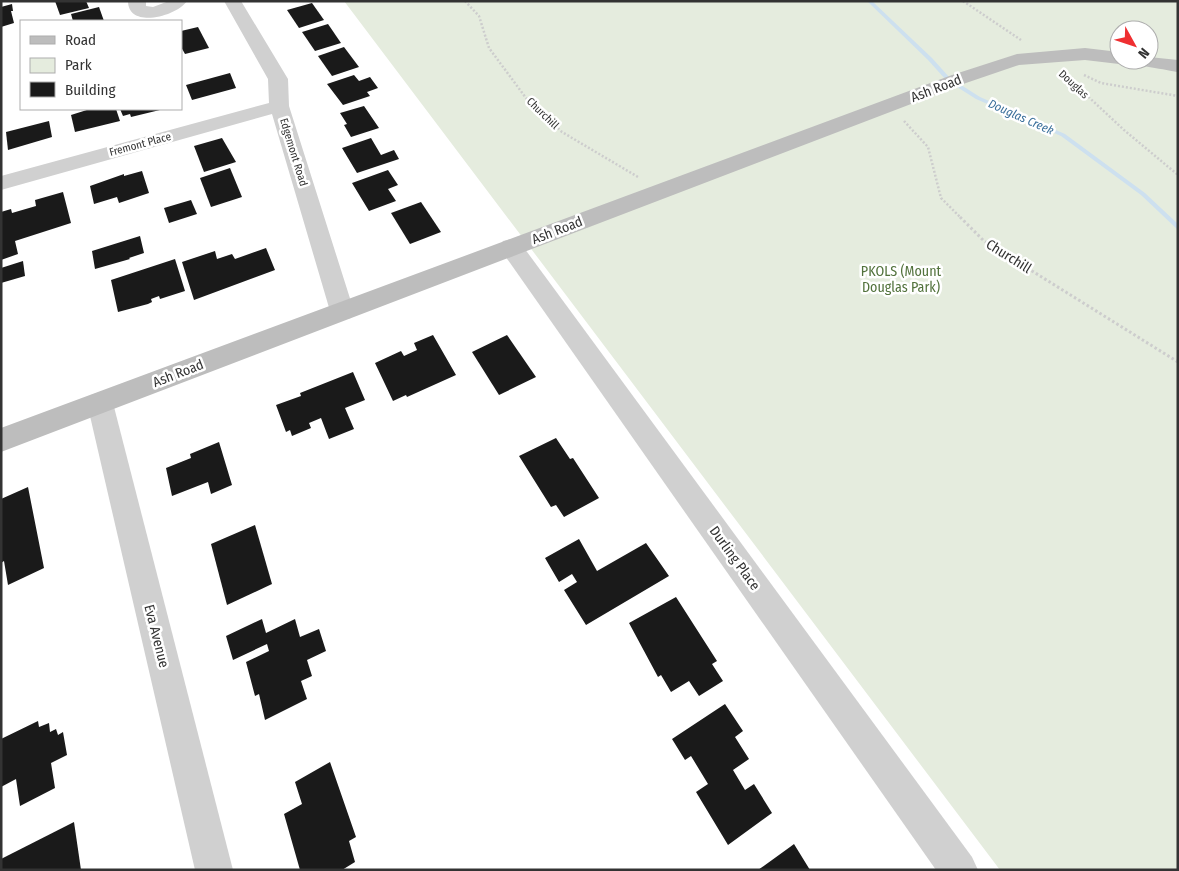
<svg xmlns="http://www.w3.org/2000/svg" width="1179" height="871" viewBox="0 0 1179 871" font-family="'Fira Sans Condensed',sans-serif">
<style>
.green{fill:#e5ecde;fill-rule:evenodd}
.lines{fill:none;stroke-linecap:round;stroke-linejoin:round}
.stream{fill:#cde0ef;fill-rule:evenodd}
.building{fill:#1a1a1a}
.path-far1{stroke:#cdcdcd;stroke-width:2.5;stroke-dasharray:2 2;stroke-linecap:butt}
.path{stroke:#cdcdcd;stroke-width:3;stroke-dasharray:2.5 2.5;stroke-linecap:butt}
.street{fill:#d0d0d0;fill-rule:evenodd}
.secondary{fill:#bdbdbd;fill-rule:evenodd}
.labels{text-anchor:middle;stroke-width:5;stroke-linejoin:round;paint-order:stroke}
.far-street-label{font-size:11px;fill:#333;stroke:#fff}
.far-water-label{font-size:12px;font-style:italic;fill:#3a6f9b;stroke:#fff}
.street-label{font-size:14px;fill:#333;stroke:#fff}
.park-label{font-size:14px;fill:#52723c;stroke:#fff}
</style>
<rect width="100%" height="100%" fill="#fff"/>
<path class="green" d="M344,1H1178V870H1000ZM1119,30H1149V60H1119Z"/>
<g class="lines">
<polygon class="stream" points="867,1 872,1 932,58 950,78 980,97 1065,134 1145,193 1178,224 1178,230 1141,195 1061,136 976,99 946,80 928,60"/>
</g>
<g class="building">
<polygon points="55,1 86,1 89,8 60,15"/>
<polygon points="312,3 324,20 299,28 287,10"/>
<polygon points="12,4 13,11 11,11 14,23 1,27 1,7"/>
<polygon points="99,7 104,21 73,21 71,14"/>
<polygon points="328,24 341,43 315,51 302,32"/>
<polygon points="198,27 209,48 185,54 181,47 181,31"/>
<polygon points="344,47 359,67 332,76 318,56"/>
<polygon points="230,73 236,88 192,100 186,85"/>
<polygon points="354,75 359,81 370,77 378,88 367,92 370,96 343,105 327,84"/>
<polygon points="364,106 379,128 351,137 344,125 347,124 340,113"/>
<polygon points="90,109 116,109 120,121 75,132 71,115"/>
<polygon points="120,109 164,109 131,117 130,114 123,116"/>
<polygon points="49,121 52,137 8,150 6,132"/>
<polygon points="222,138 236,162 204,172 194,146"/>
<polygon points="371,138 381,155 394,150 399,159 357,173 342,148"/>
<polygon points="230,168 242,197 211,207 200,178"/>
<polygon points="388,170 398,185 388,189 396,201 369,211 352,183"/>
<polygon points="142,171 149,193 119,203 117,197 94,204 90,186 124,174 124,176"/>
<polygon points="63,192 71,223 15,241 18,254 1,260 1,212 11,209 12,213 36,206 35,200"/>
<polygon points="191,200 197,214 169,223 164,208"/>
<polygon points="421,202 441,232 410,244 391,213"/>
<polygon points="140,236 144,253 129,258 130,259 95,269 92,251"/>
<polygon points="266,248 275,270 194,300 182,262 215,251 217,259 232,254 235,259"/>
<polygon points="175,259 185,291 160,299 159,296 151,299 152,302 148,304 118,312 111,280"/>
<polygon points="23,261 25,276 1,283 1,268"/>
<polygon points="433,335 456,375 407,397 406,395 393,401 375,363 401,351 404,356 417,350 414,343"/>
<polygon points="507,335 536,377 499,395 472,352"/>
<polygon points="353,372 365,400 345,408 354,429 329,439 321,418 309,423 311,428 292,436 290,430 286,432 276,405 301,396 300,393"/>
<polygon points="556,438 570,459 573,458 599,498 564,517 556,505 551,507 519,456"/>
<polygon points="219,442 232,485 211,494 208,482 172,496 166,468 191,458 190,454"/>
<polygon points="28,487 44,568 8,585 4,561 1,563 1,499"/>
<polygon points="255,525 272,584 227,605 211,544"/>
<polygon points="579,539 597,571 646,543 669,576 586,625 564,590 577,582 572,574 559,582 545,558"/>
<polygon points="676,597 717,661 712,664 723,681 699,696 689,681 671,692 661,675 658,677 629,623"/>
<polygon points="262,619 266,633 295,619 300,637 319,629 326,651 307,660 312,676 301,681 307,699 265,720 259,694 255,696 246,662 269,651 267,644 233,660 226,636"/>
<polygon points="725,704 743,731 735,737 749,759 733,770 745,790 754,784 772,813 728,845 696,792 708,784 691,756 685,760 672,739"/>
<polygon points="38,721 39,727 49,723 50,732 56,729 58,735 63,732 67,755 51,763 55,788 20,806 16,779 1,787 1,739"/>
<polygon points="330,762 356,837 349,841 355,862 342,870 300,870 284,814 302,804 295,782"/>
<polygon points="74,822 81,870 1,870 1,859"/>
<polygon points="794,844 810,870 758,870 790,847"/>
</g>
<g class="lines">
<g class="path-far1">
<polyline points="465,1 479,16 489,48 526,98 562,132 638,177"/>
<polyline points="963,1 1021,40"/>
<polyline points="1065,75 1124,130 1178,175"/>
<polyline points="1084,75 1101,83 1178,96"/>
<polyline points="904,121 928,147 941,198 961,218"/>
</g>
<polyline class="path" points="960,217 984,241 1178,362"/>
<g class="street">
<path d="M128,1H146V6L153,7L169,1H187C176,17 128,29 128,1Z"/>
<polygon points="224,1 241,1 288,79 289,106 354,311 351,318 342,320 333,318 330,311 272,114 1,190 1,176 269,103 268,79"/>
<polygon points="511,239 519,241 972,857 978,870 936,870 503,253 499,247 503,241"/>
<polygon points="100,392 109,395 113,403 233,870 195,870 87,403 91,395"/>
</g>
<path class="secondary" d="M1085,48L1119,52V60H1149V57L1178,60V72C1167,70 1124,62 1119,64L1085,60L1019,65L966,83L1,452V428L952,75L1017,54Z"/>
</g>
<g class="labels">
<g class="far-street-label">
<text transform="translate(1074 84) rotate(43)" y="4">Douglas</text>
<text transform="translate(543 113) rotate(44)" y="4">Churchill</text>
<text transform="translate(140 144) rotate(-15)" y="4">Fremont Place</text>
<text transform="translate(294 152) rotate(73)" y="4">Edgemont Road</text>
</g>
<g class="far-water-label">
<text transform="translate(1021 117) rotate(24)" y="4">Douglas Creek</text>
</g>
<g class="street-label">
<text transform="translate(936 88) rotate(-21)" y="5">Ash Road</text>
<text transform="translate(557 230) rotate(-21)" y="5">Ash Road</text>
<text transform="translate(1009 256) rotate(32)" y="5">Churchill</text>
<text transform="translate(178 373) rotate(-21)" y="5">Ash Road</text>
<text transform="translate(735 558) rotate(54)" y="5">Durling Place</text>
<text transform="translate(157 636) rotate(76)" y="5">Eva Avenue</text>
</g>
<g class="park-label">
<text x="901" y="276">PKOLS (Mount<tspan x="901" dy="16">Douglas Park)</tspan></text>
</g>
</g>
<rect width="1179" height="871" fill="none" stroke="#333333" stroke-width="5"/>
<rect x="20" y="20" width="162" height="90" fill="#ffffff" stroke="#adadad"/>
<rect x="30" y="36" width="25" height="8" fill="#bdbdbd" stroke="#adadad"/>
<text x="65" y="45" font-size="15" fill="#333333">Road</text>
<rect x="30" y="58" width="25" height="15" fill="#e5ecde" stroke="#adadad"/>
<text x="65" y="70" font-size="15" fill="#333333">Park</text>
<rect x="30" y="82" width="25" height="15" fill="#1a1a1a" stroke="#adadad"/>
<text x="65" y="95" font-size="15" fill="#333333">Building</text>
<g transform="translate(1134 45) rotate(130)"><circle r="24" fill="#ffffff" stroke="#adadad"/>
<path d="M0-4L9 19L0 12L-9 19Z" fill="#ef2f31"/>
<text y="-8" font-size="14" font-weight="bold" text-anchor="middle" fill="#333333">N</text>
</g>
</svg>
